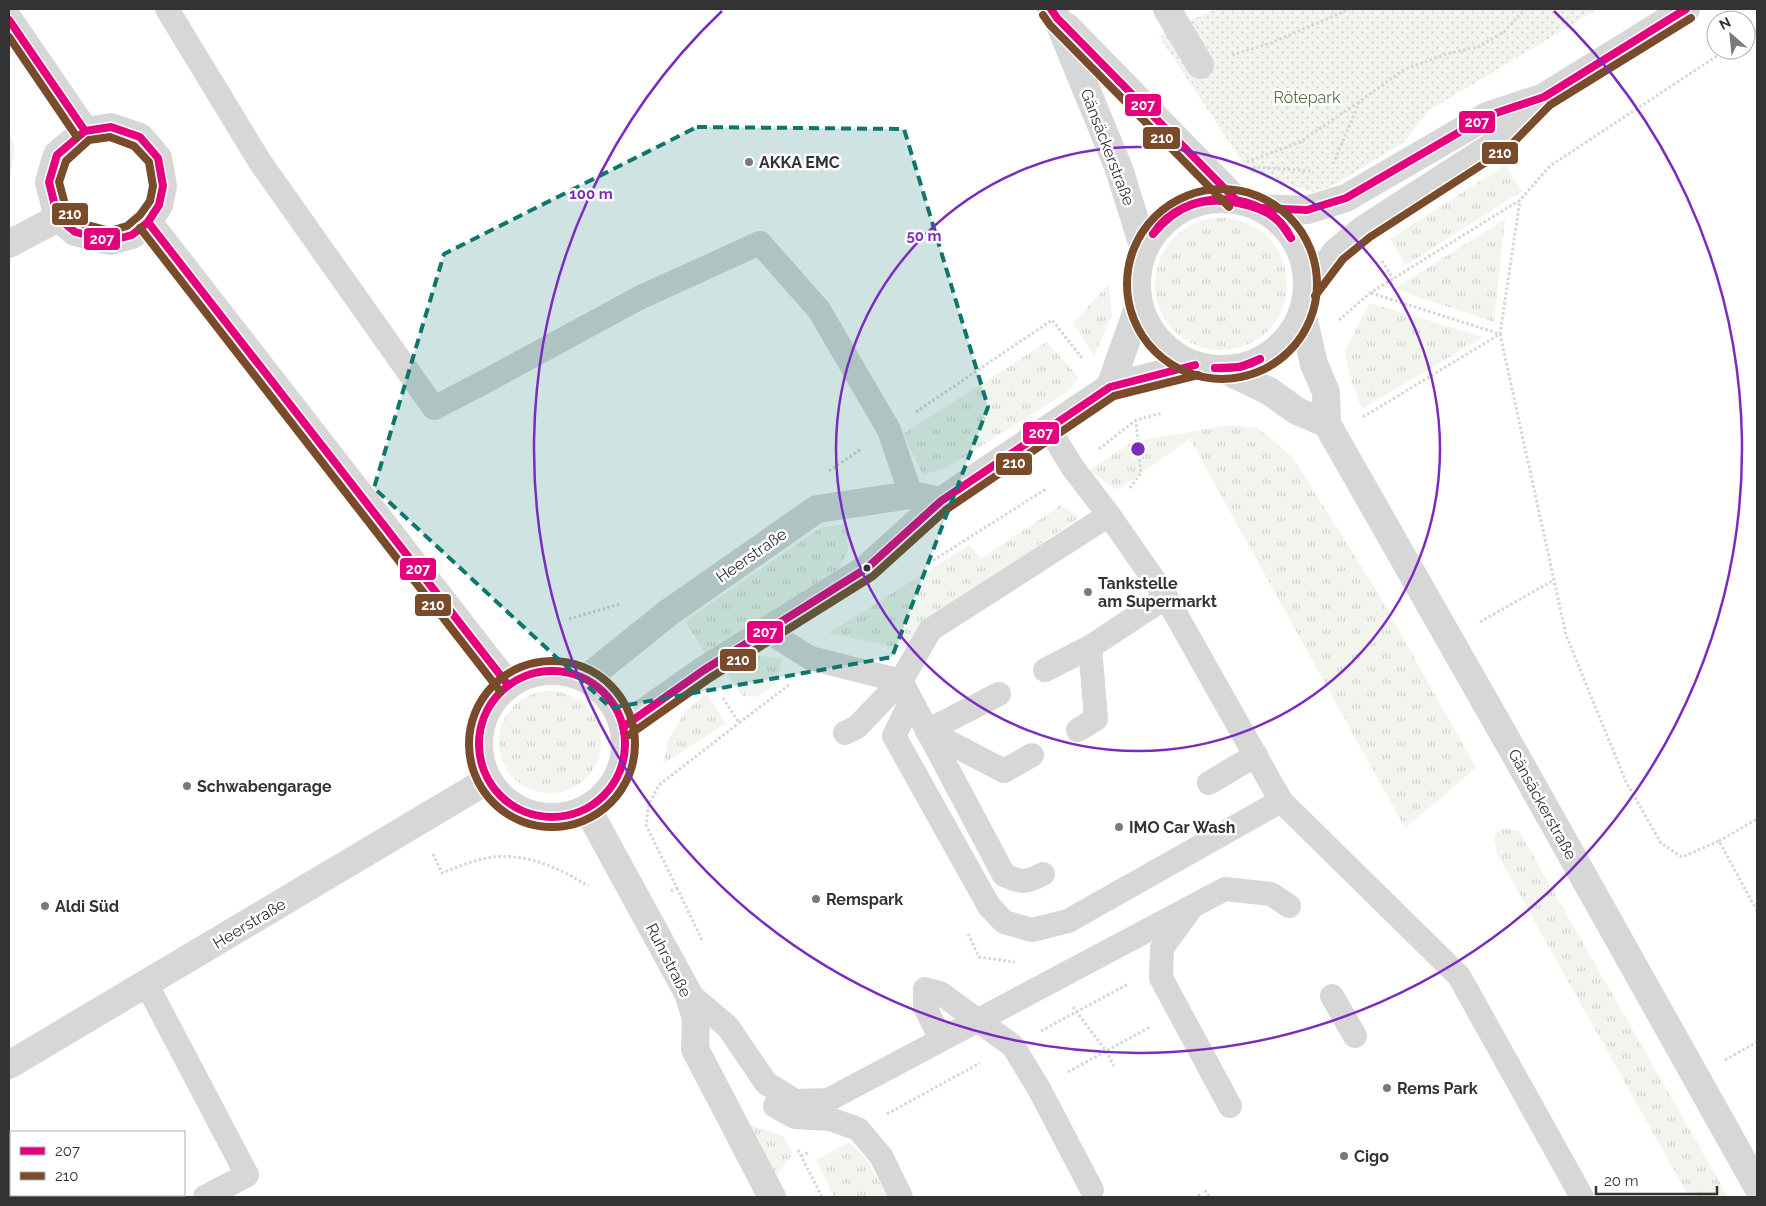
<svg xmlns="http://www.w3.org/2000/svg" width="1766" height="1206" viewBox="0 0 1766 1206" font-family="Raleway,sans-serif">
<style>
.grass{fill:url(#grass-tufts)}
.park{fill:url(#park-dots)}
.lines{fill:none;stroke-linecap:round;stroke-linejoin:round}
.path{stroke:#d6d6d6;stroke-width:3;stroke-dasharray:2.5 2.5;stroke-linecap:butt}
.lane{stroke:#d7d7d7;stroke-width:24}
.street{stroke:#d7d7d7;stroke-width:28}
.bus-1-casing{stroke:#fff;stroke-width:11}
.bus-2-casing{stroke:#fff;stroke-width:11}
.bus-1{stroke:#e5007d;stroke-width:8}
.bus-2{stroke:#7a4b2a;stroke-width:8}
.marked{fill:#0f766e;fill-opacity:0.2;stroke:#0f766e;stroke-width:4;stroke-dasharray:10 6;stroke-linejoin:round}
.ring{fill:none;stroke:#7b2cbf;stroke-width:2.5}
.poi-dot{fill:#7a7a7a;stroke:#fff;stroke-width:2}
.bus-dot{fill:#333;stroke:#fff;stroke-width:2}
.labels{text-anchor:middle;stroke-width:5;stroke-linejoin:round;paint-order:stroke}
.park-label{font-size:16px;fill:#56703f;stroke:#fff}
.street-label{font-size:16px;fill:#333;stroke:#fff}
.poi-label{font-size:16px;font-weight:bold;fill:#333;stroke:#fff;text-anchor:start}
.centre{fill:#7b2cbf;stroke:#fff;stroke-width:2.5}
.ring-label{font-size:15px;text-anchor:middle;font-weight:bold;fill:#7b2cbf;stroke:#fff;stroke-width:5;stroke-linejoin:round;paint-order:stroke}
.line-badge{stroke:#fff;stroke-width:2}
.badge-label{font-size:14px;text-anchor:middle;font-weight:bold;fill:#fff}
</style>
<defs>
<pattern id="grass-tufts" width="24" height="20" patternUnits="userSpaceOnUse" patternTransform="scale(1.25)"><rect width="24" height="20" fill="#f1f5ed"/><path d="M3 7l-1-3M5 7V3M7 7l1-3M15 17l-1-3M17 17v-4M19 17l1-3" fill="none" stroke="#cfd2cc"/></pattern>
<pattern id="park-dots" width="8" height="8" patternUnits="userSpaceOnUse" patternTransform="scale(1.25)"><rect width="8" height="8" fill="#f1f5ed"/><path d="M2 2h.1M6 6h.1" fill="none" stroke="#cfd2cc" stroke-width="1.8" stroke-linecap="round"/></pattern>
</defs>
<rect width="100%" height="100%" fill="#fff"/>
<g class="grass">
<polygon points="9,130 15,150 9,182"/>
<polygon points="1505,165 1522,191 1406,265 1390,239"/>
<circle cx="1221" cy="284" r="66"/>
<polygon points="1505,219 1494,322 1394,289"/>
<polygon points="1109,284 1112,315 1094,356 1073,323"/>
<polygon points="1369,303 1483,337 1362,409 1351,381 1345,352"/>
<polygon points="1047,342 1079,378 1067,392 948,467 923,475 903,434"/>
<polygon points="1230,425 1258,428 1293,458 1376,590 1476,768 1405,828 1190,439 1117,490 1089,470 1132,442"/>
<polygon points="1061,505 1080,517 924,623 909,650 829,633 969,545 981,559"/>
<polygon points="847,524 848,550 835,578 706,655 685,621 822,527"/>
<polygon points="756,656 782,658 777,683 756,697 743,696 727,673"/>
<circle cx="550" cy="742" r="51"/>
<polygon points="706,693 726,723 663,764 668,741 684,713"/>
<polygon points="1503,828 1519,831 1728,1197 1689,1197 1497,854 1494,835"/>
<polygon points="744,1123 783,1136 793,1154 774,1178"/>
<polygon points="849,1142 866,1159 888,1196 887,1197 834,1197 816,1160"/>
</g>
<polygon class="park" points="1214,9 1598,9 1428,111 1403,143 1330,187 1313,192 1249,172 1159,36"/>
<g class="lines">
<g class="path">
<polyline points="1746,37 1757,30"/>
<polyline points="1232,55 1271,43 1350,9"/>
<polyline points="1247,162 1300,142 1359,102"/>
<polyline points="1333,164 1360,101 1405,69 1446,54 1478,47 1504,32 1525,9"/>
<polyline points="1253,167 1311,171"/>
<polyline points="1382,261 1393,279"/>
<polyline points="1371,293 1500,334 1520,200"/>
<polyline points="1339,320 1370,293 1520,200 1550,166 1726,50"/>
<polyline points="916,412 1052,320 1083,359"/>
<polyline points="1363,417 1500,334 1566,635 1626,782 1661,843 1682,857 1719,841 1757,911"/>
<polyline points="1099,449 1136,420 1162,413"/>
<polyline points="829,471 861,449"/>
<polyline points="1130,488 1141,473 1136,421"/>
<polyline points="929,563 1046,489"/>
<polyline points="569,619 620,604"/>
<polyline points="1480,622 1554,580"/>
<polyline points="723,698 739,723 790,684"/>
<polyline points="1719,841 1757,819"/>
<path d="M433,854L442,873C455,868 469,862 482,859C519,850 557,866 588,886"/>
<polyline points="677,888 703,942"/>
<polyline points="671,891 677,888 646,825 649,804 659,785 739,723"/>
<polyline points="968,934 979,957 1015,962"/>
<polyline points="1073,1007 1106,1051 1114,1066"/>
<polyline points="1041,1031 1128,984"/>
<polyline points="1725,1060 1757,1042"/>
<polyline points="1068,1072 1150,1027"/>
<polyline points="887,1114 980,1063"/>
<polyline points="798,1150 822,1197"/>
<polyline points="801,1156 810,1152"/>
<polyline points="1205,1190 1209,1197"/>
<polyline points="1198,1194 1200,1197"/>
</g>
<g class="lane">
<polyline points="167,9 260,162 434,408 488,380 639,298 760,243 819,310 889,430 911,495"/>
<polyline points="1049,429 1073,468 1109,515 1166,597 1281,801 1459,976 1582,1197"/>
<path d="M766,630L810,658L901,681L1004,875C1021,883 1026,883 1043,874"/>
<polyline points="1045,670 1090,647 1166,597"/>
<polyline points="911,701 894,736 989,906 1004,922 1032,930 1068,921 1281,801"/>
<polyline points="1078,730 1096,719 1090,647"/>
<polyline points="927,731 1004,771 1032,755"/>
<polyline points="927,731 999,694"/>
<polyline points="845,733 857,727 901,681 930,630 1109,515"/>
<polyline points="1209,783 1256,755"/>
<polyline points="1189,911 1162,948 1161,978 1230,1106"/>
<polyline points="146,983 247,1175 205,1197"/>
<polyline points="688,993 728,1027 766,1083 795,1101 828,1100 1225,889 1271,894 1289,906"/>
<polyline points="1332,996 1355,1036"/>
<polyline points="941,1039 925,1007 925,989 940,993 1013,1046 1038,1087 1092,1190"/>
<polyline points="775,1106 795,1117 830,1119 858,1129 881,1156 901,1197"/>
</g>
<g class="street">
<polyline points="1051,9 1057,18 1119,169 1144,249"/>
<polyline points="1167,9 1200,65"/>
<polyline points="9,20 85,131"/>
<polyline points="1067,27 1236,200"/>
<polygon points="111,127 140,137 158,158 163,186 159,205 148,222 132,235 110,241 75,232 58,218 49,182 57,155 85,131"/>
<circle cx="1222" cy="284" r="85"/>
<polyline points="1261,208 1307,210 1346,198 1487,116 1538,99"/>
<polyline points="148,222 508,685"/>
<polyline points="9,244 58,218"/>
<polyline points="1307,290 1336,252 1364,229 1502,140 1544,97 1686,9"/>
<polyline points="1302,313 1314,364 1326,392 1327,424 1516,756 1757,1186"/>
<polyline points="1223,369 1269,391 1297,411 1327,424"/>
<polyline points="1110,387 1139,305"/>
<circle cx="552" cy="744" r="73"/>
<polyline points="586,679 668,613 817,509 911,495 941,501"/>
<polyline points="623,727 704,670 867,568 941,501 1110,387 1195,365"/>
<polyline points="587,808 688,993 696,1019 695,1049 772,1197"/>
<polyline points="9,1065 488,780"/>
</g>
<defs>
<g id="bus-1">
<polyline points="1051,9 1057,18 1236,200"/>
<polyline points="9,20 85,131"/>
<polygon points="111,127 140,137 158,158 163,186 159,205 148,222 132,235 110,241 75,232 58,218 49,182 57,155 85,131"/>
<polyline points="1261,208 1307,210 1346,198 1487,116 1544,97 1686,9"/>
<polyline points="148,222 508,685"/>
<path d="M1153,234C1182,187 1267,187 1291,238"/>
<path d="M1153,234C1177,205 1203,196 1238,203C1253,206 1269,211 1279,222C1284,227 1287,233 1291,238"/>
<path d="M1215,368C1231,369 1246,368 1260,359"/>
<polyline points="1215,368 1240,367 1260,359"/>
<circle cx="552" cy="744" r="73"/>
<polyline points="623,727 704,670 867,568 941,501 1110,387 1195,365"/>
</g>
<g id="bus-2">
<polyline points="1043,15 1050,25 1229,207"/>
<polyline points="9,37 77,137"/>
<polygon points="110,137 134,146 149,162 153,186 150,201 140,215 127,226 110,231 80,223 67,212 59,182 66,161 89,140"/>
<circle cx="1222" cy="284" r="95"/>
<polyline points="140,228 500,691"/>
<polyline points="1315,296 1343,259 1370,237 1508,148 1550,105 1691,18"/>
<circle cx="552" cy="744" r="83"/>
<polyline points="629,735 710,678 873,576 947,509 1114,396 1198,375"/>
</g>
</defs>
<use href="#bus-1" class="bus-1-casing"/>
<use href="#bus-2" class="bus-2-casing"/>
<use href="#bus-1" class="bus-1"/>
<use href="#bus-2" class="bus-2"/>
</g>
<path class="marked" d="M697,127L904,129L988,407L892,657L611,708L374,488L444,254Z"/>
<g class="ring">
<circle cx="1138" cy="449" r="302"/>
<path d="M1554 11A604 604 0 1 1 722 11"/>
</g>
<g class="poi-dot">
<circle cx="749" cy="162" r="5"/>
<circle cx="1088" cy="592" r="5"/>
<circle cx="187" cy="786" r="5"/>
<circle cx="1119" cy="827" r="5"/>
<circle cx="816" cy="899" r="5"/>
<circle cx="45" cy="906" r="5"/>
<circle cx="1387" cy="1088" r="5"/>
<circle cx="1344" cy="1156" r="5"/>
</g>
<circle class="bus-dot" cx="867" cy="568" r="4.5"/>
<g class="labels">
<g class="park-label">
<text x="1307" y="103">Rötepark</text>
</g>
<g class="street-label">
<text transform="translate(1108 147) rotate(69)" y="6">Gänsäckerstraße</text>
<text transform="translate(751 555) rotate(-35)" y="6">Heerstraße</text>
<text transform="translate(1543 804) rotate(61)" y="6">Gänsäckerstraße</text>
<text transform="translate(249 923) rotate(-31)" y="6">Heerstraße</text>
<text transform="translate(669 960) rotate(63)" y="6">Ruhrstraße</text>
</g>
<g class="poi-label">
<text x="759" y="168">AKKA EMC</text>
<text x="1098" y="589">Tankstelle<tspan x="1098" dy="18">am Supermarkt</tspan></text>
<text x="197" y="792">Schwabengarage</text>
<text x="1129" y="833">IMO Car Wash</text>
<text x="826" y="905">Remspark</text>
<text x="55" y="912">Aldi Süd</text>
<text x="1397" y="1094">Rems Park</text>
<text x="1354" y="1162">Cigo</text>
</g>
</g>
<circle cx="1138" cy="449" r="8" class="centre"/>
<g class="ring-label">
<text x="591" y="199">100 m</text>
<text x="924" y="241">50 m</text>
</g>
<g class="line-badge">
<rect x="1124" y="93" width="38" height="24" rx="5" fill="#e5007d"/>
<rect x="1458" y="110" width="38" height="24" rx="5" fill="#e5007d"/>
<rect x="1142" y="126" width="39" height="24" rx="5" fill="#7a4b2a"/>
<rect x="1481" y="141" width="38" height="24" rx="5" fill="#7a4b2a"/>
<rect x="51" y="202" width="38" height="24" rx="5" fill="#7a4b2a"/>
<rect x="83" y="227" width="38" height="24" rx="5" fill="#e5007d"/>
<rect x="1022" y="421" width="38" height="24" rx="5" fill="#e5007d"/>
<rect x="995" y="452" width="38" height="24" rx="5" fill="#7a4b2a"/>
<rect x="399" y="557" width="38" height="24" rx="5" fill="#e5007d"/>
<rect x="414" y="593" width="38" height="24" rx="5" fill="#7a4b2a"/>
<rect x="746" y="620" width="38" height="24" rx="5" fill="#e5007d"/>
<rect x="719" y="648" width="38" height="24" rx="5" fill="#7a4b2a"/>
</g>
<g class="badge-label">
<text x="1143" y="110">207</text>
<text x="1477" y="127">207</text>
<text x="1162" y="143">210</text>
<text x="1500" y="158">210</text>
<text x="70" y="219">210</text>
<text x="102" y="244">207</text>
<text x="1041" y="438">207</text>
<text x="1014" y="468">210</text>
<text x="418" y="574">207</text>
<text x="433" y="610">210</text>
<text x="765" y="637">207</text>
<text x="738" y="665">210</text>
</g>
<rect width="1766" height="1206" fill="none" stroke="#333333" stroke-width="20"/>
<rect x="10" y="1131" width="175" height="65" fill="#ffffff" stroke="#adadad"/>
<rect x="20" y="1147" width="25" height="8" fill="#e5007d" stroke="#adadad"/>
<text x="55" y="1156" font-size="15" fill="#333333">207</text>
<rect x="20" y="1172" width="25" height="8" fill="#7a4b2a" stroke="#adadad"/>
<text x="55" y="1181" font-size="15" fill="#333333">210</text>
<g transform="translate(1731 35) rotate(333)"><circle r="24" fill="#ffffff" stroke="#adadad"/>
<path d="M0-4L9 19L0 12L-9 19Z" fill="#7a7a7a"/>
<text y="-8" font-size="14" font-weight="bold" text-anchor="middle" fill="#333333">N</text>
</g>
<path d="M1596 1186v8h121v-8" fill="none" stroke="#333333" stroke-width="2.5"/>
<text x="1604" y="1186" font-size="15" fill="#333333" stroke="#ffffff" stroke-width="4" paint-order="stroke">20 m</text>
</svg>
